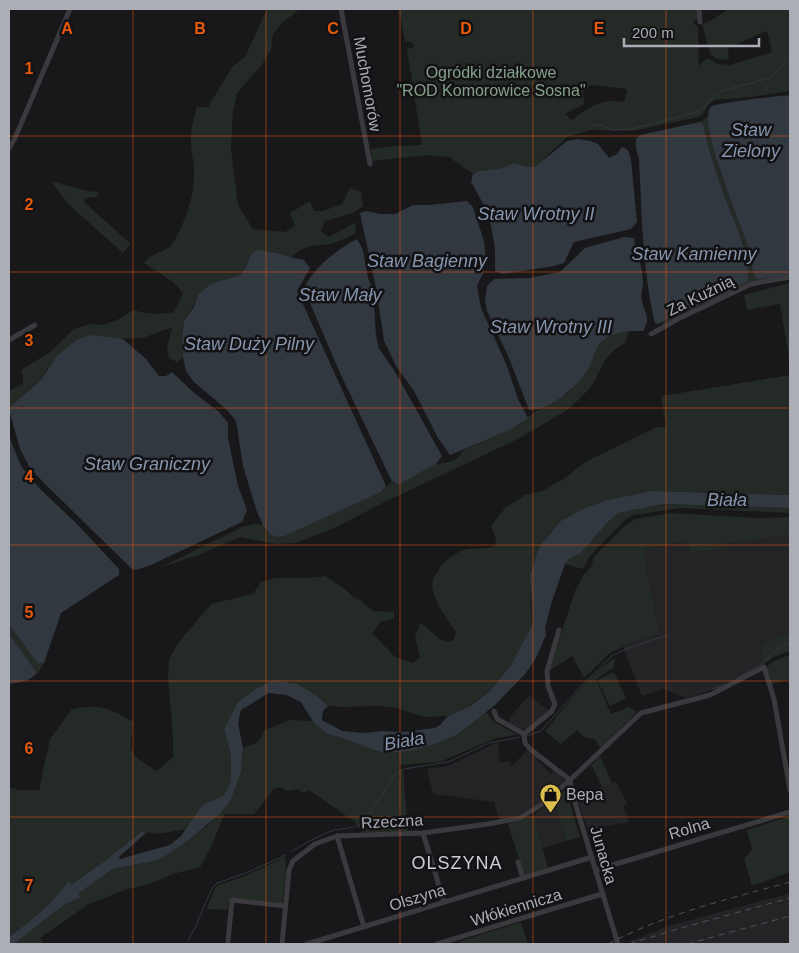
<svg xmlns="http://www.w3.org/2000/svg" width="799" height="953" viewBox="0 0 799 953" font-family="Helvetica,sans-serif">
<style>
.built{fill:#242326}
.green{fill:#242a25;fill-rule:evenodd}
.water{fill:#323840}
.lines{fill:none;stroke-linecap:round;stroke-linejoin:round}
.stream{stroke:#323840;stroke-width:1}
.minor{stroke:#39393e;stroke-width:5}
.rail{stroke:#525358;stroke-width:1;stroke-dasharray:6 5;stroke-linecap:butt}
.grid{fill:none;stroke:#e8590c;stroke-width:1;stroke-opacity:0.55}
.labels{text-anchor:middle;stroke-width:5;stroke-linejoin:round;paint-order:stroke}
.park-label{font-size:16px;fill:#85a08a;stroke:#131214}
.street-label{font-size:16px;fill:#abadb7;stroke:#131214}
.poi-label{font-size:16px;fill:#abadb7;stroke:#131214;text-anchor:start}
.water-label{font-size:18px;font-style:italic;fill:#8696ae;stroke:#131214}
.neighbourhood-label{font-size:18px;letter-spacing:1px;fill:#cccdd4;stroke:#131214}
.grid-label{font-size:16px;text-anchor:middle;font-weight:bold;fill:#e8590c;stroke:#131214;stroke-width:5;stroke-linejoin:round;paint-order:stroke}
</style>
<rect width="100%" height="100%" fill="#181719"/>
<g class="built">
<polygon points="790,535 790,635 778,637 761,666 715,689 686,698 663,689 642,696 623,647 633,642 660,635 645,561 645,549 689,541 690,553 720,549 725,544"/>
<polygon points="529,696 548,710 545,715 522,731 508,723 510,717"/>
<polygon points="498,742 500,763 510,761 512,766 526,751 530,752 538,758 537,760 551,774 555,770 565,781 532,809 519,815 499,820 494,802 433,794 427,769 448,766"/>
<polygon points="616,781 627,804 623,806 629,822 588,830 576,797"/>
<polygon points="554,799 566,841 543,848 534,815"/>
<polygon points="790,893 790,944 631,944 630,941 669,926"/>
</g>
<g class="green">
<path d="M267,9H300L282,23L273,34L271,49L263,63L237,93L233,111L231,149L238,205L253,229L285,232L295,226L290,213L310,201L314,211H323L342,204L350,188L361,192L363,206L353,213L325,221L321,231L329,237L356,222L355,234C350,236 344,240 337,242C315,249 311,240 290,258C277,253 264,247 251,254L246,267L240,275L227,279L198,295C194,307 190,310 185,320C180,331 183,346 183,357L177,362L169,358L167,348L172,328L164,330L143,338L111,339L47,369L40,381L12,405L9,410V391L23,384V376L21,370L50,352L74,329L90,324L103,325L117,320L134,310C148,315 160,314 174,312L183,293L173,282L144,263C153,251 168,253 174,241C187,219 195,193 194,168C193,159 191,150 191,141C190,129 194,118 197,107H208L232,67L245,57Z"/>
<path d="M399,9H697V18L693,23L698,27L699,66L707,58L718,64L730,65L772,52L767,31L728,48L729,60L716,59L710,53L702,24L710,21L729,9H790V91L750,97L716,100L710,103L702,115L699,117L633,131L591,130L567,137L536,166L529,167L514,163L502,168L479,171L473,174L449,157L427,155L372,161L371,149L393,146L422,145L407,49L414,47L413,43L409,41H405ZM591,85L626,89L627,91L624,102C601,98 589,107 572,120L565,114L584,104L583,92Z"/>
<polygon points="708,116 719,169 748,246 753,272 790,275 758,281 663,326 662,322 680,312 716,299 747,281 747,264 742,241 721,189 645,134 700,122"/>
<polygon points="51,181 88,191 97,192 99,194 97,197 85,198 84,202 131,244 123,253 68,204"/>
<polygon points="790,283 790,364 780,304 747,310 744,295"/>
<path d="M629,331L625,343L614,350L606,359L591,387L569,409L518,439L387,501L336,527L296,543L275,544L240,537L196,556L161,567L242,527L253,524L263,525C270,534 274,537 285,536L381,492L392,481L398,485L436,464L445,463L457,459L464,450L510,430L538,410L568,393L587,371L598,347L605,338L615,333Z"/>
<path d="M790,375V495L651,491L607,500L568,516L557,526L542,543L537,552L530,575L531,609L533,623L511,665L490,691L469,706L448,716L425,717L396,708L378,706L345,707L328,706L316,695L256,689L224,729L231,756V781L223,796L202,805L186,829C172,831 155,837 142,831L105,861L72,884L68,881C54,904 30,921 9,937V787L20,790H39L50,739L72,709C100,704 108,707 133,722C129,755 128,753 157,771L173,757V738L168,676L169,659L179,642L211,604L253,594L261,582L276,578H309L325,576L345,589L353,597L360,600L373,611L394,612V618L381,622L372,633L395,657L413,663L420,657L415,637L420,623C433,630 437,644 453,641L456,632C448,621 428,594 433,579C435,576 438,572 439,569C444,561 455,553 464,550C474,547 484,550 495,546L496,539L491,526L505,508L525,495L542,491L565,478L585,462L657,427H666L661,396Z"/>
<polygon points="664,504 790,508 790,513 681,508 634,515 626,519 589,557 583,569 565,564 570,558 581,553 606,524 618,513"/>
<polygon points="670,513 759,518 790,517 790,535 725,544 720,549 690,553 688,541 645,549 645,561 660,635 633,642 610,653 584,678 572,656 549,671 575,591 584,574 591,567 594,557 624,526 635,519"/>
<polygon points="9,623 38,664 44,663 41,669 37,673 9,634"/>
<polygon points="790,635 790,651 774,657 761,666 763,644 778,637"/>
<polygon points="790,655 790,679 772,684 766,667 776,660"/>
<path d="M615,658L614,667L596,679L611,714L629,707L637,712L600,748L595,739C587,739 583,737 577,730L561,744L545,731C566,706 587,676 615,658Z"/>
<polygon points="614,672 626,698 610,706 597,680"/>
<path d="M486,712L493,721L517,735L496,738L440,762L399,765L403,771L408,832H362L355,822L309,790L304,793L298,789L287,791L281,787L274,789L254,814H225C216,832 211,851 200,867L173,874L155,882L125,890L89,904L40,938L44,944H14L65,904L80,898L79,893L113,869L159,860L208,825L241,771L243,748L258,742L265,730L290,720L312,721L328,734L346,739L371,749L386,753L411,751L439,743L458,734Z"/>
<polygon points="600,756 612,783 602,787 591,765"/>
<polygon points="566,789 580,837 566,841 554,799"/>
<polygon points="534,815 548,868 524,875 508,824"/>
<polygon points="790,816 790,872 752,886 744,858 752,850 747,830"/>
<path d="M285,857C288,873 283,887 283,903L230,899L227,910L207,909L214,890L218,885L245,876Z"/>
<polygon points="521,922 528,944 461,944 460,941"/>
</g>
<g class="water">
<path d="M790,95V275L758,279L754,276C751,267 751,256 748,246C742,226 696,121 711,107C714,103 780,96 790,95Z"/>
<path d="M700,122L703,124C707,144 713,165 720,184C730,215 750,248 748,281L716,299L680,312L658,324L655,323C642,270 642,214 639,159L636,148V139L640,135Z"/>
<polygon points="578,139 591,141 598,144 609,158 617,154 622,147 628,150 631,160 637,222 631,229 574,242 564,263 554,266 503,274 495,271 495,248 491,226 485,207 471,182 473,174 479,171 502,168 514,163 529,167 536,166 567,141"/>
<polygon points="467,201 473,207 484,241 486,259 483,273 477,286 481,308 507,366 518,399 528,418 510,430 450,455 438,438 414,391 396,366 384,341 377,293 360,213 366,211 380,214 395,214 413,205 429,205"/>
<path d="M624,237L634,238C636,253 643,267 643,282C643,288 640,296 642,301C645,315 651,317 643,331C631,331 617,331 606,338C595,345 594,360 587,371C576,387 550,411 529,410L509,358L487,311L485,299L487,286L494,279L530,278L560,272L585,248Z"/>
<path d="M357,239L363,250L368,278L373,290L376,335L379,348L397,375L442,456L436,464L398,485L392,481L387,471L340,373L304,289C313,268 336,250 357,239Z"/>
<path d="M257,250C275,251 287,257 304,260L310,268L297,291L386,486L381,492L285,536L277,537L270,534L263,525L257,512L243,466L236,421L226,409L194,382L186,371L183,357L182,337L184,321L194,307L198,295L211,284L240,275L246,267L251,254Z"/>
<polygon points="90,335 123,339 146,359 159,376 166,376 172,372 193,392 218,411 228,423 228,438 238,486 247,510 242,522 151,565 136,570 132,569 45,484 30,468 20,449 9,410 12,405 40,381 57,356 77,340"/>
<polygon points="9,436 21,466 39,488 75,522 119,569 119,575 61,613 44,663 38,664 9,624"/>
<path d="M651,491L790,495V508L664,504L618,513L606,524L581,553L570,558L565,564L552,601L545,628L546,635L535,660L525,674L495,705L458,734L439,743L411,751L386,753L371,749L346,739L328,734L314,723L301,702L286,695L269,693L241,710L238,723L243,748L241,771L231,799L221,813L186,842L159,860L113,869L79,893L80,898L65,904L14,944H9V937C30,921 54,904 68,881L72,884L105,861L142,831L146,833L119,857L120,859L170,845L181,836L202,805L223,796L231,781V756L224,729L238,702L256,689L273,680L297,684L316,695L328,706L323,711L322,720L342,731L364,733L383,731L402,732L435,728L440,725L448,716L470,706L490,691L511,665L533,623L530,575L537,552L542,543L562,520L583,509L607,500Z"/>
<path d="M9,634L37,673C30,681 19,683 9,684Z"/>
</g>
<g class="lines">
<g class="stream">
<polyline points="593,125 603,125 611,130 631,129 694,113 703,108 714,96 722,91 770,78 790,57"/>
<polyline points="736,679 763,663 779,648 790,642"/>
<polyline points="712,689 724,685"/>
<polyline points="527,736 541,731 580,687 613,655 631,647 668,635"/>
<path d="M292,851C306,843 319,835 335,830C345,828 354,829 363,823L395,775L404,769L448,762L489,743L520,737"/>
<polyline points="188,940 194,930 212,888 217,883 246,873 286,855"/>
</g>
<g class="minor">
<polyline points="341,9 370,164"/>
<polyline points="699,9 700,22"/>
<polyline points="9,149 15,138 70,9"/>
<polyline points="651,334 680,318 751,284 790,277"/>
<polyline points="9,340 35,325"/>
<polyline points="494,711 497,719 524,734 525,743 530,749 570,780 573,796 618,944"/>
<polyline points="524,734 552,711 555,704 548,686 547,671 559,630"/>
<polyline points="423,833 444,902"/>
<polyline points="337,836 364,927"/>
<polyline points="518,862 523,878"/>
<polyline points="596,870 790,812"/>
<polyline points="228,941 232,900 285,906"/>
<polyline points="282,944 289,870 293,861 315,844 337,836 423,833 488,824 520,818 544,803 570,780 641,713 710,695 764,667 774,699 790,790"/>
<polyline points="307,944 592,857"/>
<polyline points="437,944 602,894"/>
</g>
<g class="rail">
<path d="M608,944C665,914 728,899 790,882"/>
<polyline points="629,944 681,928 790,898"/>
<polyline points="687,944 790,916"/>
</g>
</g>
<path class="grid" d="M133,9V944M266,9V944M400,9V944M533,9V944M666,9V944M9,136H790M9,272H790M9,408H790M9,545H790M9,681H790M9,817H790"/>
<defs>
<symbol id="shop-pin" viewBox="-11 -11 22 30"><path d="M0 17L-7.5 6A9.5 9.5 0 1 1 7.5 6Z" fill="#dcbe4c" stroke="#131214"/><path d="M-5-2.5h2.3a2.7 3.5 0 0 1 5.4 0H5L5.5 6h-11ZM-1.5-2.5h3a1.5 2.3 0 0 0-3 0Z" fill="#111"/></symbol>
</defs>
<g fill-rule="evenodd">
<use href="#shop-pin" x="538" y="782" width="25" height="34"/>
</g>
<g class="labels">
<g class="park-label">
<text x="491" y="78">Ogródki działkowe<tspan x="491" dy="18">"ROD Komorowice Sosna"</tspan></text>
</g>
<g class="street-label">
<text transform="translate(368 84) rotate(80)" y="6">Muchomorów</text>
<text transform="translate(700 295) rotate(-26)" y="6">Za Kuźnią</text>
<text transform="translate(392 821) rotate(-3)" y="6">Rzeczna</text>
<text transform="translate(689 828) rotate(-17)" y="6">Rolna</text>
<text transform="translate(604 855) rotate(74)" y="6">Junacka</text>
<text transform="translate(417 897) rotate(-17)" y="6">Olszyna</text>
<text transform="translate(516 907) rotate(-17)" y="6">Włókiennicza</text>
</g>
<g class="poi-label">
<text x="566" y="800">Bepa</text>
</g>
<g class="water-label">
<text x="751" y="136">Staw<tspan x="751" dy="21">Zielony</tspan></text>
<text x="536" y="220">Staw Wrotny II</text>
<text x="694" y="260">Staw Kamienny</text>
<text x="427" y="267">Staw Bagienny</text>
<text x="340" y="301">Staw Mały</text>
<text x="551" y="333">Staw Wrotny III</text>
<text x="249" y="350">Staw Duży Pilny</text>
<text x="147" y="470">Staw Graniczny</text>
<text x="727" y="506">Biała</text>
<text transform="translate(404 741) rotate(-10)" y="6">Biała</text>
</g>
<g class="neighbourhood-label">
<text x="457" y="869">OLSZYNA</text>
</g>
</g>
<g class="grid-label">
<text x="67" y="34">A</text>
<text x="200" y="34">B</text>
<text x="333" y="34">C</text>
<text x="466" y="34">D</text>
<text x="599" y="34">E</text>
<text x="29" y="74">1</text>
<text x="29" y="210">2</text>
<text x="29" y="346">3</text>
<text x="29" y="482">4</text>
<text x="29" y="618">5</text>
<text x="29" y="754">6</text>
<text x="29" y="891">7</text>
</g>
<rect width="799" height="953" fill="none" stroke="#abadb7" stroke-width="20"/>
<path d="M624 38v8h135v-8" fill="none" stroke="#abadb7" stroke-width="2.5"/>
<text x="632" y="38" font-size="15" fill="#abadb7" stroke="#131214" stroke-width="4" paint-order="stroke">200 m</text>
</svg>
